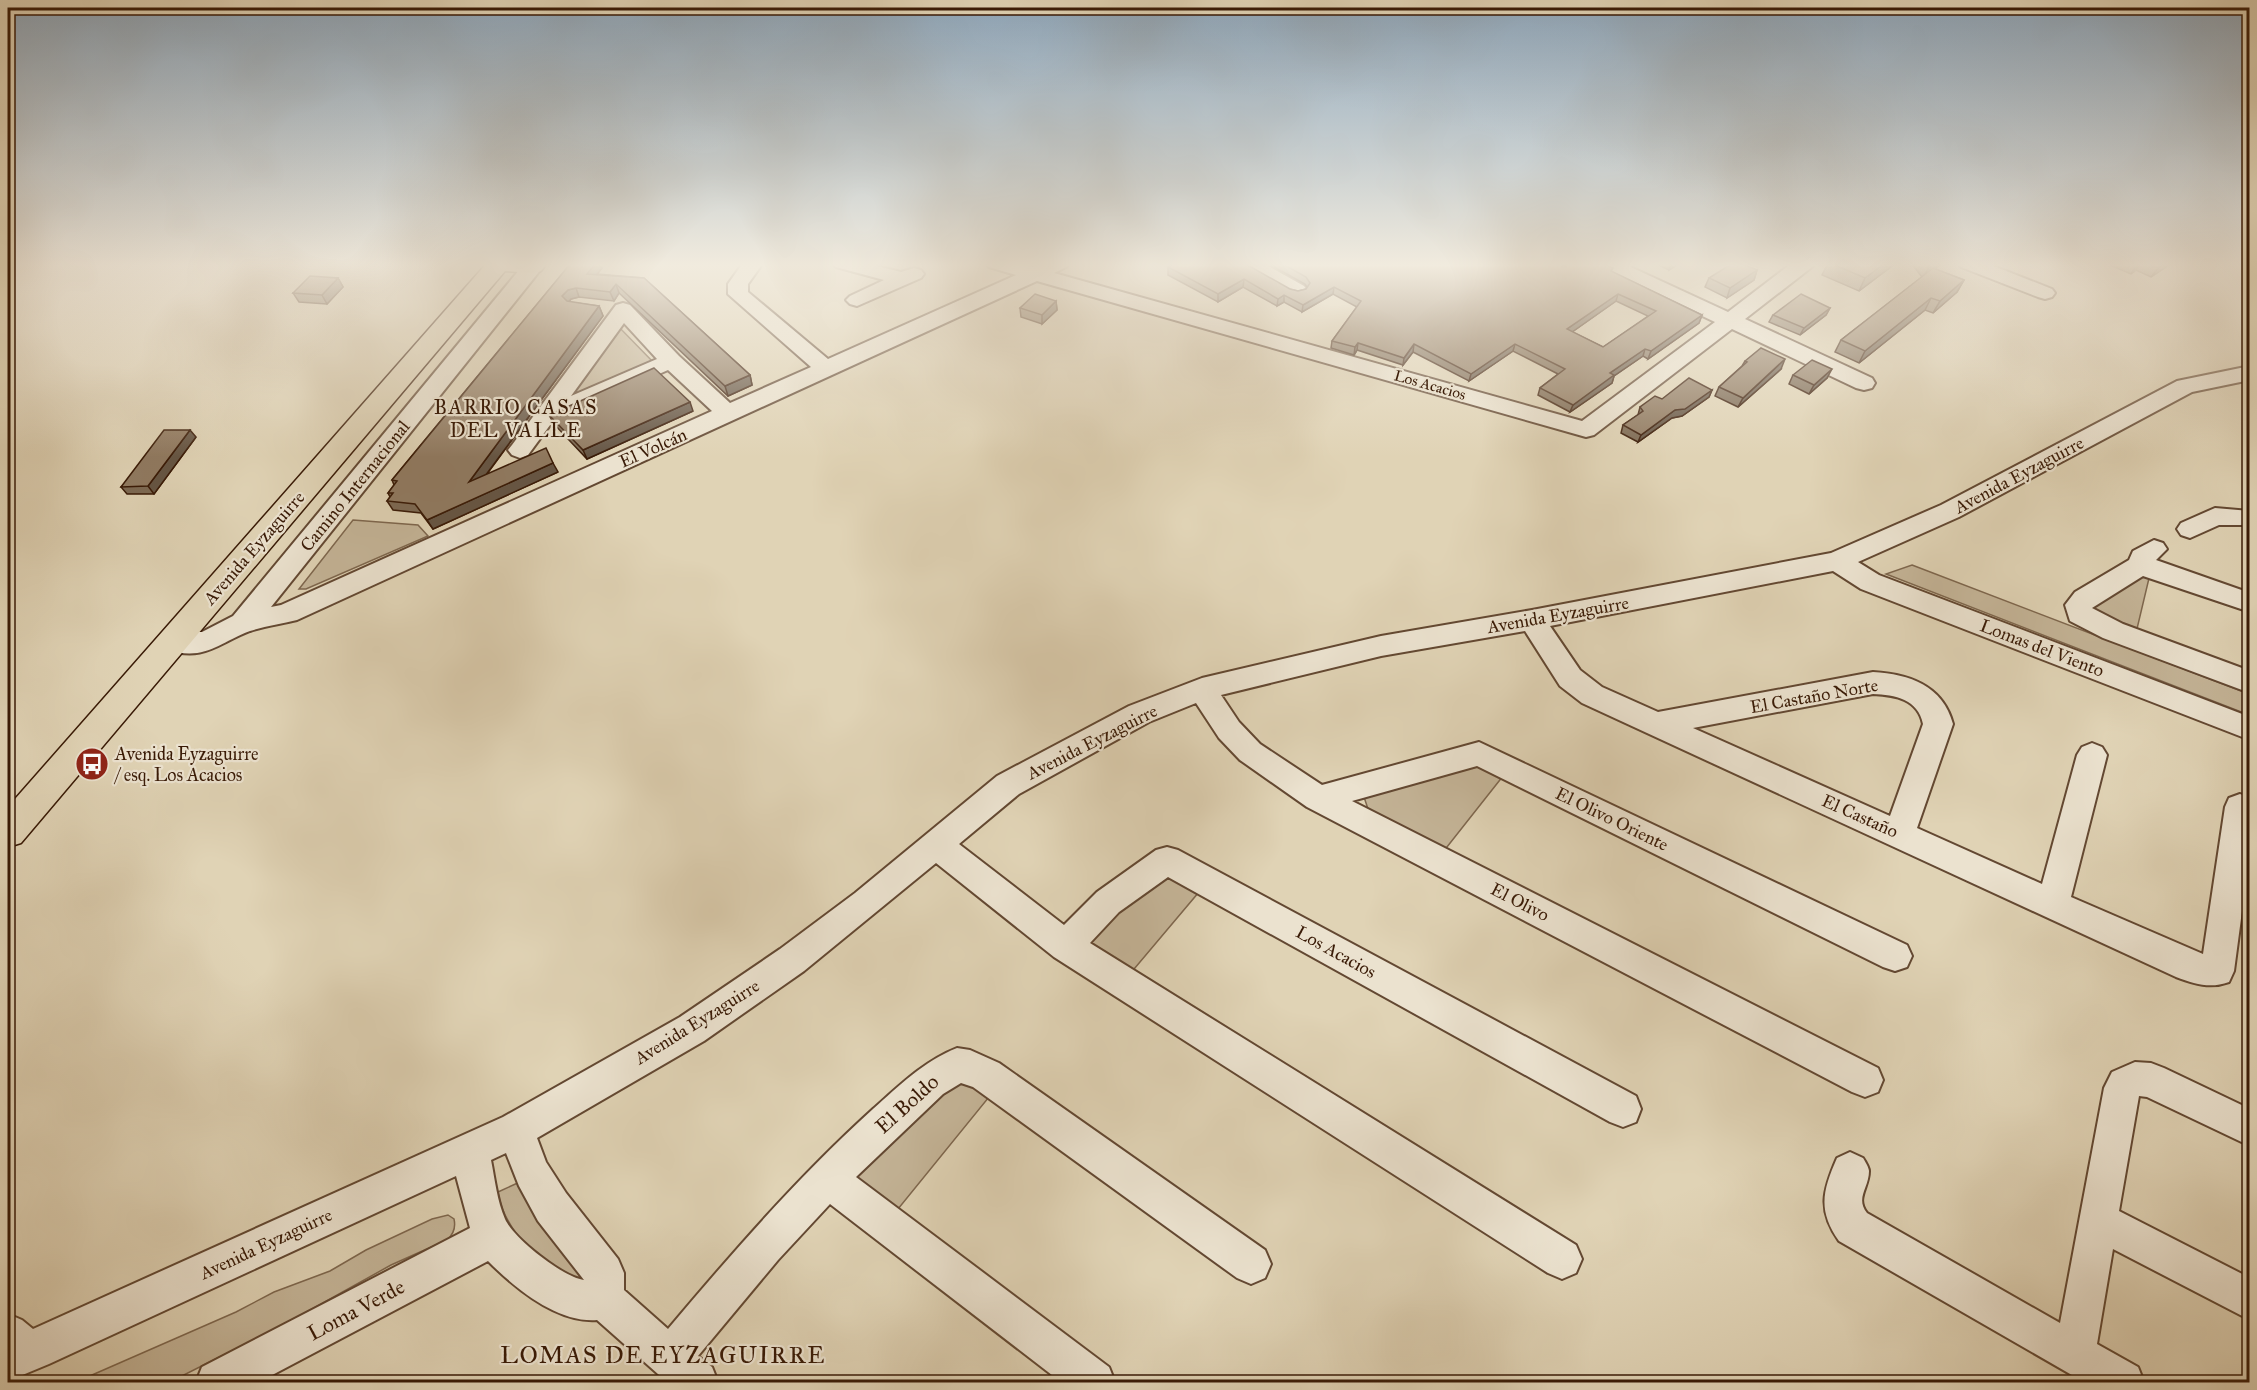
<svg xmlns="http://www.w3.org/2000/svg" width="2257" height="1390" viewBox="0 0 2257 1390" font-family="'IM FELL Great Primer',serif">
<style>
.green{fill:#c4b497;stroke:#7e674e;stroke-width:1.5}
.lines{fill:none;stroke-linecap:round;stroke-linejoin:round}
.minor-casing{stroke:#634832;stroke-width:4}
.major-casing{stroke:#391a06;stroke-width:3}
.minor{fill:#ebe2cf;fill-rule:evenodd}
.major{fill:#e0d3b5;fill-rule:evenodd}
.wall{fill:#7c6953;stroke:#391a06;stroke-width:1.5;fill-rule:evenodd}
.shaded-wall{fill:#655544;stroke:#391a06;stroke-width:1.5}
.building{fill:#907a61;stroke:#391a06;stroke-width:1.5;fill-rule:evenodd}
.labels{text-anchor:middle;stroke-width:4.5;stroke-linejoin:round;paint-order:stroke}
.far-street-label{font-size:15px;fill:#391a06;stroke:#ebe2cf}
.street-label{font-size:18px;fill:#391a06;stroke:#ebe2cf}
.poi-label{font-size:18px;fill:#391a06;stroke:#ebe2cf;text-anchor:start}
.neighbourhood-label{font-size:20px;letter-spacing:1.5px;fill:#391a06;stroke:#ebe2cf}
.near-street-label{font-size:21px;fill:#391a06;stroke:#ebe2cf}
.near-neighbourhood-label{font-size:24px;letter-spacing:1.5px;fill:#391a06;stroke:#ebe2cf}
</style>
<rect width="100%" height="100%" fill="#e0d3b5"/>
<filter id="stains"><feTurbulence type="fractalNoise" baseFrequency=".00333" numOctaves="4"/><feColorMatrix values="0 0 0 0 .2 0 0 0 0 .09 0 0 0 0 .02 0 0 0 .5 -.17"/></filter>
<radialGradient id="worn" r=".72"><stop offset=".6" stop-color="#630" stop-opacity="0"/><stop offset="1" stop-color="#630" stop-opacity=".3"/></radialGradient>
<g class="green">
<polygon points="616,324 654,363 558,405"/>
<polygon points="353,520 418,525 428,536 306,589 299,589"/>
<polygon points="1912,565 2249,694 2249,715 1886,574"/>
<polygon points="2150,574 2136,633 2095,614 2092,606 2118,585"/>
<polygon points="1472,764 1503,776 1443,852 1368,809 1364,797"/>
<polygon points="1163,872 1204,886 1129,975 1081,946"/>
<polygon points="958,1077 989,1097 898,1209 872,1193 849,1171"/>
<path d="M522,1181L591,1281L559,1279C534,1253 504,1230 498,1192Z"/>
<path d="M448,1215L454,1219C456,1228 454,1234 447,1240L391,1265L287,1323L170,1382H76L236,1312L274,1292L330,1271L366,1250L432,1219Z"/>
</g>
<g class="lines">
<defs>
<g id="minor">
<path d="M525,263H546L271,607L281,605L712,411L668,370L553,421L528,455L520,458L512,455L508,450L512,445L616,305L623,303L630,305L679,356L730,403L811,367L728,294V284L743,263H763L748,284V292L828,359L1016,275L989,267L986,263H1017L1033,267L1043,263H1069L1066,267L1054,273L1582,421L1715,322L1599,267L1596,263H1622L1728,312L1792,263H1815L1812,267L1745,319L1872,378L1875,383L1872,388L1864,390L1856,388L1732,329L1594,435L1586,437L1037,281L297,620C281,624 265,626 250,631C216,644 205,662 164,649L160,642L164,635L174,632H202L233,616ZM624,323L657,359L571,396Z"/>
<polygon points="833,263 865,263 901,272 914,268 921,270 924,274 921,278 857,306 850,304 846,300 850,296 884,280 836,267"/>
<polygon points="1239,263 1263,263 1304,286 1307,290 1304,294 1297,296 1290,294 1242,267"/>
<polygon points="1958,263 1986,263 2052,289 2055,293 2052,297 2045,299 2038,297 1961,267"/>
<path d="M2250,366V380L2192,392L1959,517L1858,562L1879,575L2250,717V740L1861,589L1833,571L1550,626L1580,670L1602,687L1658,712L1873,672C1910,674 1943,686 1953,724L1917,828L2042,884L2077,755L2082,747L2092,743L2102,747L2107,755L2071,897L2203,954L2225,807L2229,798L2240,794L2250,798V851L2234,971L2229,982C2210,989 2195,984 2176,977L1582,703L1560,686L1525,631L1381,656L1221,695L1239,722L1260,744L1322,785L1479,742L1907,945L1912,956L1907,967L1895,971L1883,967L1477,766L1352,801L1878,1068L1883,1080L1878,1092L1865,1097L1852,1092L1307,807L1240,760L1219,738L1196,703L1149,722L1019,794L959,844L1064,925L1097,892L1156,850L1167,847L1178,850L1636,1096L1641,1109L1636,1122L1623,1127L1610,1122L1168,877L1119,912L1090,943L1576,1245L1582,1259L1576,1273L1562,1279L1548,1273L1054,957L936,863L804,971L704,1041L537,1138L546,1162L566,1193L618,1259L624,1273V1290L668,1329C733,1252 798,1177 873,1109C899,1086 924,1061 957,1048L970,1050L999,1063L1265,1250L1271,1264L1265,1278L1251,1284L1237,1278L973,1087L961,1083L943,1094L856,1177L1109,1367L1115,1382H1061L830,1204L778,1260L698,1356L712,1367L718,1382H667L597,1320C557,1323 515,1288 488,1261L259,1382H196L202,1367L470,1228L456,1176L49,1364L8,1381V1314L22,1320L33,1329L503,1117L680,1017L780,949L855,893L997,776L1129,706L1202,678L1381,636L1532,610L1831,553L1941,505L2177,381ZM1873,694C1895,695 1918,699 1923,724L1890,816L1693,728ZM506,1153L519,1186L538,1221L584,1280C563,1277 514,1239 505,1219C497,1201 495,1180 491,1160Z"/>
<polygon points="2215,508 2250,511 2250,523 2241,525 2219,525 2190,538 2181,535 2177,529 2181,523"/>
<polygon points="2154,540 2163,543 2167,549 2156,560 2250,593 2250,612 2143,576 2092,608 2123,624 2250,671 2250,693 2103,638 2070,621 2065,605 2075,592 2129,560 2133,551"/>
<path d="M2135,1062L2151,1063L2164,1068L2250,1109V1146L2147,1097L2139,1096L2119,1211L2250,1278V1320L2113,1249L2097,1344L2138,1367L2144,1382H2084L1839,1241C1817,1210 1823,1190 1837,1158L1850,1152L1863,1158C1865,1161 1869,1168 1869,1171C1869,1188 1855,1198 1867,1213L2060,1323L2104,1088L2112,1072Z"/>
</g>
<polygon id="major" points="487,263 543,263 545,266 541,271 533,273 505,271 21,843 8,847 8,807"/>
</defs>
<use href="#minor" class="minor-casing"/>
<use href="#major" class="major-casing"/>
<use href="#minor" class="minor"/>
<use href="#major" class="major"/>
</g>
<g class="wall">
<polygon points="571,263 602,268 597,274 644,278 750,375 752,385 728,396 619,293 614,301 579,297 571,299 569,302 599,306 603,316 487,474 558,472 433,529 421,513 393,510 387,501 390,497 388,493 394,485 392,480"/>
<path d="M1176,263L1298,291L1306,289L1307,287L1305,284L1267,263H1603L1612,272L1702,315L1699,323L1648,359L1643,356L1614,376L1612,383L1570,412L1538,395L1540,388L1558,374L1513,351L1469,381L1413,352L1403,365L1357,350L1354,355L1331,348L1332,341L1357,307L1333,294L1302,312L1284,302L1277,306L1243,287L1218,302L1168,275V267ZM1616,301L1648,316L1603,347L1572,332Z"/>
<polygon points="1654,263 1680,263 1669,270"/>
<polygon points="1828,263 1896,263 1859,291 1822,275"/>
<polygon points="1911,263 1942,263 1935,269 1964,280 1957,292 1933,313 1925,310 1859,363 1835,352 1841,340 1922,277"/>
<polygon points="2105,263 2172,263 2151,277 2136,270 2131,274"/>
<polygon points="1757,270 1754,280 1727,298 1705,287 1709,278"/>
<polygon points="338,278 343,287 327,304 299,302 293,293"/>
<polygon points="1056,301 1057,310 1042,324 1021,317 1020,308"/>
<polygon points="1830,308 1826,315 1800,335 1769,322 1773,315"/>
<polygon points="1745,361 1781,369 1738,407 1715,396 1719,387 1742,366"/>
<polygon points="1793,375 1827,378 1809,394 1789,384"/>
<polygon points="1712,390 1709,397 1682,416 1672,418 1638,442 1621,433 1623,425 1638,415 1640,407 1662,399"/>
<polygon points="693,411 587,459 554,424 549,415"/>
<polygon points="196,437 154,494 127,494 121,487"/>
</g>
<g class="shaded-wall">
<polygon points="596,263 600,263 602,268 590,283 587,274"/>
<polygon points="1671,263 1680,263 1669,270"/>
<polygon points="1885,263 1896,263 1859,291 1865,278"/>
<polygon points="1933,263 1942,263 1923,278 1930,265"/>
<polygon points="2140,263 2141,263 2136,270 2131,274 2137,265"/>
<polygon points="2165,263 2172,263 2151,277 2158,268"/>
<polygon points="1757,270 1754,280 1727,298 1730,288"/>
<polygon points="338,278 343,287 327,304 322,295"/>
<polygon points="1244,279 1243,287 1218,302 1218,294"/>
<polygon points="1964,280 1957,292 1933,313 1940,301"/>
<polygon points="616,284 619,293 614,301 610,292"/>
<polygon points="1334,287 1333,294 1302,312 1303,305"/>
<polygon points="576,288 579,297 571,299 566,305 562,296 568,290"/>
<polygon points="1618,294 1616,301 1565,337 1567,329"/>
<polygon points="1284,295 1284,302 1277,306 1278,299"/>
<polygon points="1931,298 1925,310 1859,363 1865,351"/>
<polygon points="1056,301 1057,310 1042,324 1042,315"/>
<polygon points="599,306 603,316 474,491 469,482"/>
<polygon points="1830,308 1826,315 1800,335 1804,328"/>
<polygon points="1702,315 1699,323 1648,359 1651,351"/>
<polygon points="1358,343 1357,350 1354,355 1355,347"/>
<polygon points="1414,344 1413,352 1403,365 1404,358"/>
<polygon points="1515,344 1513,351 1469,381 1471,374"/>
<polygon points="1645,349 1643,356 1614,376 1612,383 1570,412 1573,405 1610,373"/>
<polygon points="1785,359 1781,369 1738,407 1743,398"/>
<polygon points="1832,369 1827,378 1809,394 1814,385"/>
<polygon points="750,375 752,385 728,396 725,386"/>
<polygon points="1712,390 1709,397 1682,416 1672,418 1638,442 1641,435 1675,410"/>
<polygon points="690,402 693,411 587,459 583,450"/>
<polygon points="190,430 196,437 154,494 148,486"/>
<polygon points="553,463 558,472 433,529 427,520"/>
</g>
<g class="building">
<polygon points="571,263 596,263 587,274 644,278 750,375 725,386 616,284 610,292 576,288 568,290 562,296 567,301 599,306 469,482 546,448 553,463 427,520 415,504 387,501 393,493 388,493 397,481 392,480"/>
<path d="M1176,263H1244L1290,289L1298,291L1306,289L1310,283L1306,277L1281,263H1603L1613,268L1611,271L1702,315L1651,351L1645,349L1610,373L1614,375L1573,405L1540,388L1565,369L1515,344L1471,374L1414,344L1404,358L1358,343L1355,347L1332,341L1361,301L1334,287L1303,305L1284,295L1278,299L1244,279L1218,294L1168,267ZM1618,294L1656,311L1603,347L1567,329Z"/>
<polygon points="1733,263 1741,263 1757,270 1730,288 1709,278"/>
<polygon points="1830,263 1885,263 1865,278"/>
<polygon points="2145,263 2165,263 2158,268"/>
<polygon points="1933,268 1964,280 1940,301 1931,298 1865,351 1841,340"/>
<polygon points="310,276 338,278 322,295 293,293"/>
<polygon points="1035,294 1056,301 1042,315 1020,308"/>
<polygon points="1801,294 1830,308 1804,328 1773,315"/>
<polygon points="1761,348 1785,359 1743,398 1719,387 1747,362 1745,361"/>
<polygon points="1812,360 1832,369 1814,385 1793,375"/>
<polygon points="654,368 690,402 583,450 549,415"/>
<polygon points="1689,378 1712,390 1685,409 1675,410 1641,435 1623,425 1643,411 1640,407 1655,396 1662,399"/>
<polygon points="164,430 190,430 148,486 121,487"/>
</g>
<linearGradient id="sky" x2="0" y2="1"><stop stop-color="#8ea7bc"/><stop offset="0.58" stop-color="#f1ebde"/><stop offset="1" stop-color="#f1ebde" stop-opacity="0"/></linearGradient>
<rect width="2257" height="457" fill="url(#sky)"/>
<defs>
<symbol id="bus-disc" viewBox="-11 -11 22 22"><circle r="9.5" fill="#8f2418" stroke="#ebe2cf"/><path d="M-5-6H5V4H4V6H2V4H-2V6H-4V4H-5ZM-3.5-4V0h7V-4ZM-3.5 1.2v1.5H-2V1.2ZM2 1.2v1.5H3.5V1.2Z" fill="#fff"/></symbol>
</defs>
<g fill-rule="evenodd">
<use href="#bus-disc" x="73" y="745" width="38" height="38"/>
</g>
<g class="labels">
<g class="far-street-label">
<text transform="translate(1430 385) rotate(16)" y="5">Los Acacios</text>
</g>
<g class="street-label">
<text transform="translate(653 448) rotate(-24)" y="6">El Volcán</text>
<text transform="translate(2019 475) rotate(-28)" y="6">Avenida Eyzaguirre</text>
<text transform="translate(355 486) rotate(-51)" y="6">Camino Internacional</text>
<text transform="translate(254 548) rotate(-49)" y="6">Avenida Eyzaguirre</text>
<text transform="translate(1558 615) rotate(-10)" y="6">Avenida Eyzaguirre</text>
<text transform="translate(2042 648) rotate(21)" y="6">Lomas del Viento</text>
<text transform="translate(1814 696) rotate(-10)" y="6">El Castaño Norte</text>
<text transform="translate(1092 742) rotate(-27)" y="6">Avenida Eyzaguirre</text>
<text transform="translate(1860 816) rotate(24)" y="6">El Castaño</text>
<text transform="translate(1612 819) rotate(26)" y="6">El Olivo Oriente</text>
<text transform="translate(1520 902) rotate(27)" y="6">El Olivo</text>
<text transform="translate(1336 952) rotate(29)" y="6">Los Acacios</text>
<text transform="translate(697 1022) rotate(-32)" y="6">Avenida Eyzaguirre</text>
<text transform="translate(266 1244) rotate(-25)" y="6">Avenida Eyzaguirre</text>
</g>
<g class="poi-label">
<text x="115" y="760">Avenida Eyzaguirre<tspan x="115" dy="21">/ esq. Los Acacios</tspan></text>
</g>
<g class="neighbourhood-label">
<text x="516" y="414">BARRIO CASAS<tspan x="516" dy="23">DEL VALLE</tspan></text>
</g>
<g class="near-street-label">
<text transform="translate(907 1104) rotate(-42)" y="7">El Boldo</text>
<text transform="translate(356 1310) rotate(-28)" y="7">Loma Verde</text>
</g>
<g class="near-neighbourhood-label">
<text x="663" y="1363">LOMAS DE EYZAGUIRRE</text>
</g>
</g>
<rect width="2257" height="1390" fill="none" stroke="#e0d3b5" stroke-width="30"/>
<rect x="9" y="9" width="2239" height="1372" fill="none" stroke="#391a06" stroke-width="3"/>
<rect x="15" y="15" width="2227" height="1360" fill="none" stroke="#391a06" stroke-width="1.5"/>
<rect width="100%" height="100%" filter="url(#stains)"/>
<rect width="100%" height="100%" fill="url(#worn)"/>
</svg>
